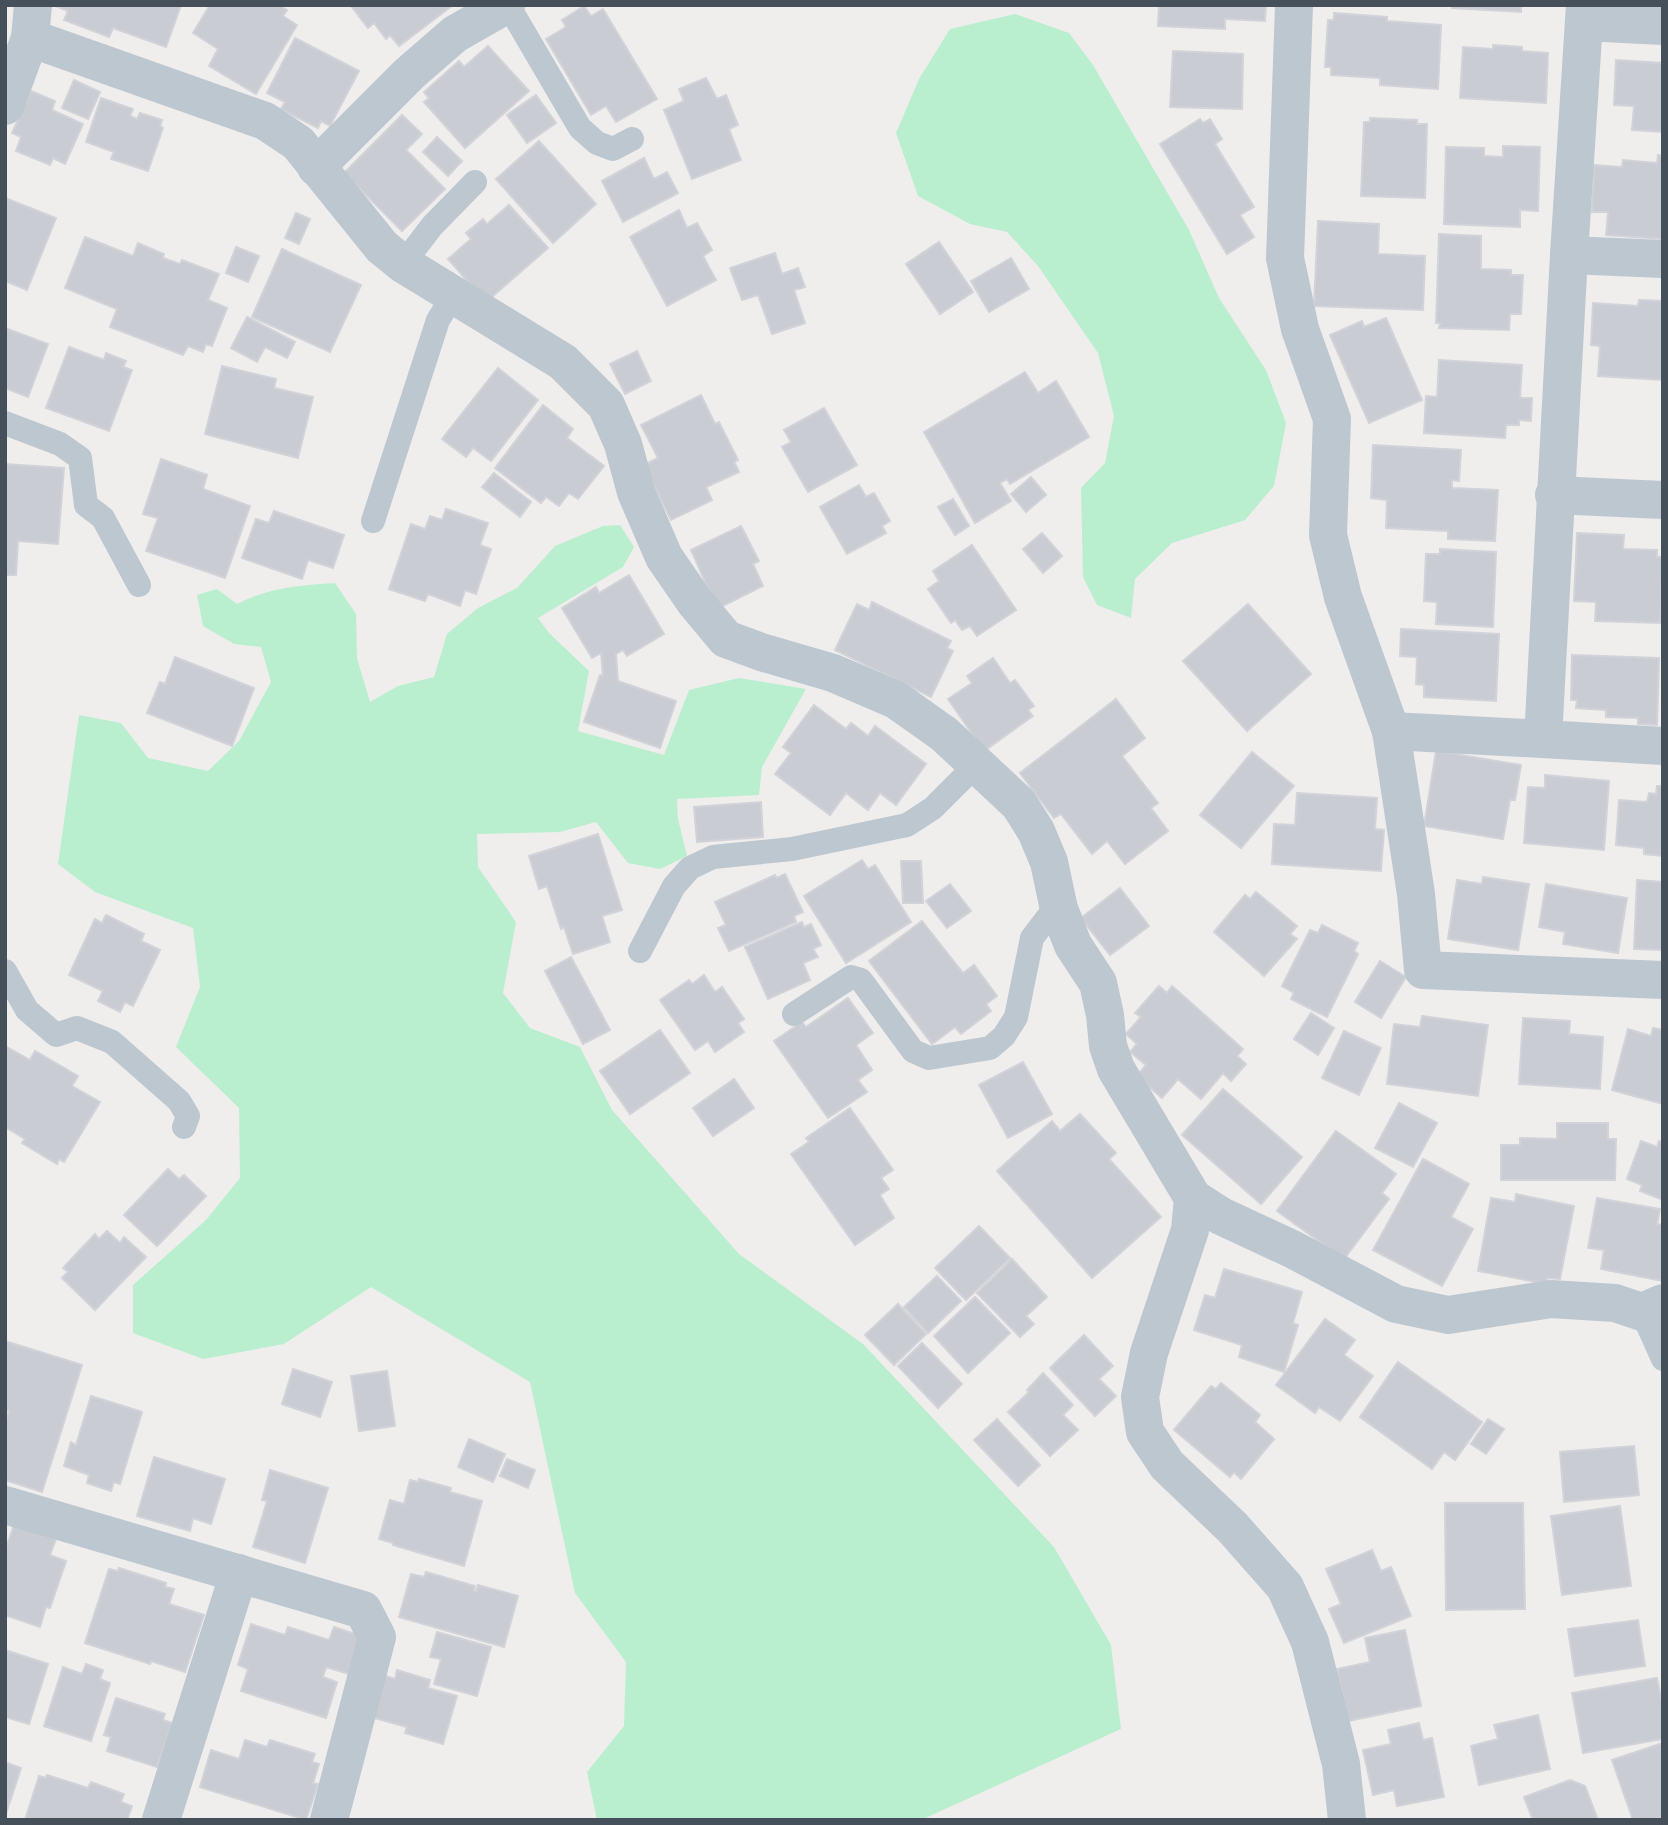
<svg xmlns="http://www.w3.org/2000/svg" width="1668" height="1825" viewBox="0 0 1668 1825" font-family="Arial,sans-serif">
<style>
.green{fill:#b9efce}
.building{fill:#c9ccd2;stroke:#d1d3d9;stroke-width:2}
.lines{fill:none;stroke-linecap:round;stroke-linejoin:round}
.service{stroke:#bdc7d0;stroke-width:24}
.minor{stroke:#bdc7d0;stroke-width:38}
</style>
<rect width="100%" height="100%" fill="#f0eded"/>
<g class="green">
<polygon points="1015,14 1069,33 1093,65 1189,230 1219,298 1266,370 1286,423 1274,486 1245,520 1172,543 1135,579 1131,618 1097,605 1083,577 1081,488 1105,463 1114,416 1098,353 1038,266 1007,232 970,224 918,196 896,133 919,79 950,29"/>
<path d="M620,525L634,547L623,567L538,618L549,633L589,671L578,731L664,755L689,690L739,678L806,689L762,767L759,795L677,799L678,819L687,856L660,869L628,863L596,822L560,832L477,834L478,867L516,922L503,993L530,1028L580,1047L612,1110L739,1254L863,1344L1054,1547L1111,1645L1121,1729L921,1820H597L587,1772L624,1726L626,1662L575,1593L530,1382L371,1287L284,1344L203,1359L133,1333V1285L206,1220L240,1178L239,1108L176,1047L200,987L193,928L95,892L58,864L79,715L121,723L148,758L208,771L239,741L271,682L261,647L234,644L203,626L197,595L217,589L237,604C268,588 300,585 335,583L356,614L357,658L370,702L398,686L434,677L447,634L478,608L517,588L555,546L603,526Z"/>
</g>
<g class="building">
<polygon points="53,5 181,5 166,47 113,28 109,37 64,20 68,11"/>
<polygon points="210,5 278,5 287,10 283,16 297,25 256,94 209,66 218,49 193,33"/>
<polygon points="354,5 453,5 399,46 390,35 386,39 374,23 368,28 352,7"/>
<polygon points="1159,5 1266,5 1265,21 1225,19 1225,29 1158,26"/>
<polygon points="1452,5 1521,5 1521,12 1452,8"/>
<polygon points="584,6 591,16 603,9 657,99 616,122 606,106 591,115 546,39 566,27 562,20"/>
<polygon points="1334,13 1387,17 1387,21 1441,25 1438,89 1380,85 1380,78 1331,75 1331,67 1325,67 1328,20 1334,20"/>
<polygon points="295,38 359,71 330,126 321,121 318,128 281,109 285,102 267,93"/>
<polygon points="1493,45 1522,47 1522,51 1548,53 1546,103 1460,98 1463,47 1493,49"/>
<polygon points="488,46 529,91 465,148 424,102 429,98 424,92 459,61 464,67"/>
<polygon points="1173,51 1243,54 1242,109 1170,107"/>
<polygon points="1616,60 1663,63 1663,132 1632,130 1634,106 1614,105"/>
<polygon points="706,78 717,99 726,95 738,125 729,129 741,160 692,179 664,110 684,101 679,89"/>
<polygon points="74,80 100,92 88,119 62,108"/>
<polygon points="31,91 55,101 52,110 83,124 65,164 53,158 50,165 16,151 21,137 12,133"/>
<polygon points="536,95 556,123 527,143 507,115"/>
<polygon points="101,98 133,109 130,116 137,119 140,113 162,120 160,126 163,128 148,171 111,159 114,152 86,142"/>
<polygon points="402,115 422,134 406,150 445,189 402,231 344,173"/>
<polygon points="1370,118 1417,120 1417,124 1427,124 1425,198 1361,196 1364,122 1370,122"/>
<polygon points="1200,119 1203,123 1210,119 1222,139 1215,144 1254,207 1240,215 1254,237 1227,254 1160,144"/>
<polygon points="437,137 462,161 448,176 423,152"/>
<polygon points="539,141 596,204 553,243 496,179"/>
<polygon points="1503,146 1540,147 1538,211 1520,210 1520,227 1444,224 1446,147 1484,148 1484,156 1503,157"/>
<polygon points="1658,155 1663,156 1663,239 1606,235 1608,212 1592,212 1594,165 1622,167 1623,160 1657,163"/>
<polygon points="644,158 654,179 667,172 678,193 623,222 602,181"/>
<polygon points="5,198 56,218 27,290 5,281"/>
<polygon points="509,205 548,248 486,302 448,259 471,239 466,233 483,219 487,224"/>
<polygon points="679,210 687,228 697,223 712,250 703,256 716,280 667,306 630,237"/>
<polygon points="296,213 310,219 299,244 285,238"/>
<polygon points="1318,221 1379,224 1378,254 1425,256 1423,310 1314,306"/>
<polygon points="1439,234 1481,236 1481,269 1511,270 1511,275 1523,275 1521,314 1510,314 1509,330 1439,328 1440,323 1436,323"/>
<polygon points="85,237 133,256 138,243 164,254 163,258 180,264 182,260 219,274 208,300 227,308 212,346 206,344 203,352 188,346 183,355 110,327 117,309 65,288"/>
<polygon points="939,242 973,292 940,314 906,264"/>
<polygon points="236,247 259,256 248,282 226,273"/>
<polygon points="282,249 361,285 330,352 252,317"/>
<polygon points="775,253 782,274 798,268 805,287 794,290 805,323 772,334 758,295 742,300 730,268"/>
<polygon points="1011,258 1029,289 989,312 971,281"/>
<polygon points="1639,300 1663,301 1663,380 1598,376 1600,346 1591,345 1593,303 1638,306"/>
<polygon points="247,317 295,342 287,358 265,347 257,362 231,348"/>
<polygon points="1386,318 1422,400 1369,423 1330,335 1362,321 1364,327"/>
<polygon points="5,328 48,344 28,397 5,388"/>
<polygon points="69,347 104,360 106,353 126,361 123,367 132,370 109,431 46,408"/>
<polygon points="637,351 651,381 625,394 610,364"/>
<polygon points="1439,360 1522,365 1520,398 1532,398 1531,421 1519,420 1519,425 1506,425 1505,438 1424,433 1426,396 1437,397"/>
<polygon points="222,366 276,379 274,388 313,397 298,458 205,434"/>
<polygon points="498,368 538,400 491,461 473,448 466,457 442,439"/>
<polygon points="1025,372 1038,393 1056,381 1089,437 1010,484 1007,479 1000,483 1011,501 975,523 924,432"/>
<polygon points="701,395 715,424 719,422 738,460 734,462 739,472 706,487 712,500 671,520 644,465 658,458 641,425"/>
<polygon points="543,405 573,429 567,438 604,466 578,499 569,493 559,506 546,497 541,503 495,468"/>
<polygon points="824,408 857,465 808,492 782,447 791,442 784,430"/>
<polygon points="1373,445 1461,450 1459,481 1452,480 1452,488 1498,490 1495,541 1448,539 1448,531 1386,528 1387,500 1371,498"/>
<polygon points="161,459 207,475 203,489 250,506 225,578 146,551 158,518 143,514"/>
<polygon points="5,464 64,468 58,544 18,541 16,575 5,575"/>
<polygon points="494,473 531,502 520,517 482,487"/>
<polygon points="1031,477 1046,495 1026,512 1011,494"/>
<polygon points="859,485 866,497 874,493 890,521 882,526 886,533 847,554 820,507"/>
<polygon points="953,499 969,526 955,535 938,507"/>
<polygon points="446,509 488,523 480,545 491,549 476,594 465,590 460,606 428,594 425,601 389,589 411,524 425,529 430,516 442,520"/>
<polygon points="274,511 344,535 333,568 308,560 302,579 242,558 256,519 269,523"/>
<polygon points="741,526 759,561 753,564 763,586 717,609 691,550"/>
<polygon points="1042,533 1062,556 1043,573 1023,549"/>
<polygon points="1577,533 1624,535 1623,549 1657,550 1657,557 1663,557 1660,623 1595,621 1596,602 1574,601"/>
<polygon points="972,545 1016,610 977,636 970,626 962,630 955,620 951,623 928,589 939,581 933,571"/>
<polygon points="1440,549 1496,552 1493,627 1436,624 1437,602 1424,601 1426,554 1440,554"/>
<polygon points="629,575 664,634 627,656 623,650 616,654 618,681 676,701 660,748 584,722 600,675 603,676 601,653 592,658 562,608 596,587 599,593"/>
<polygon points="872,602 951,641 947,648 953,651 931,697 835,650 857,604 869,610"/>
<polygon points="1248,604 1311,674 1247,731 1183,661"/>
<polygon points="1401,629 1499,634 1496,701 1424,697 1424,685 1416,684 1417,657 1400,656"/>
<polygon points="1572,655 1659,658 1657,725 1638,724 1638,718 1606,717 1606,710 1576,708 1577,700 1571,700"/>
<polygon points="175,657 254,688 232,746 147,713 160,682 165,684"/>
<polygon points="993,658 1010,683 1015,680 1034,706 1028,710 1033,716 984,751 948,699 972,683 967,676"/>
<polygon points="1116,699 1145,738 1122,756 1158,803 1151,808 1168,831 1125,864 1107,841 1092,854 1061,814 1054,818 1020,773"/>
<polygon points="814,705 846,729 851,723 868,736 875,726 926,764 896,805 880,793 868,810 846,793 830,815 775,774 791,753 783,747"/>
<polygon points="1436,751 1521,765 1515,800 1510,800 1503,839 1424,826"/>
<polygon points="1252,752 1294,786 1241,848 1200,815"/>
<polygon points="1545,775 1609,781 1604,850 1524,843 1528,787 1545,788"/>
<polygon points="1657,786 1663,786 1663,856 1644,854 1644,848 1616,845 1619,800 1647,802 1649,793 1656,794"/>
<polygon points="1297,793 1377,798 1375,829 1384,830 1381,871 1272,864 1274,824 1295,825"/>
<polygon points="761,802 763,837 697,842 694,807"/>
<polygon points="598,834 622,910 602,916 610,942 573,954 564,927 561,929 547,886 539,889 529,856"/>
<polygon points="862,860 868,869 875,865 911,922 846,963 804,896"/>
<polygon points="901,861 921,861 923,903 903,903"/>
<polygon points="785,874 803,912 794,916 796,922 729,951 718,928 726,925 715,902 775,875 777,878"/>
<polygon points="1483,877 1529,884 1518,950 1448,939 1457,880 1482,884"/>
<polygon points="1637,880 1663,882 1663,950 1634,949"/>
<polygon points="950,884 971,911 947,928 926,901"/>
<polygon points="1546,884 1627,898 1618,953 1563,944 1565,932 1539,927"/>
<polygon points="1120,888 1149,926 1110,955 1081,918"/>
<polygon points="1256,892 1297,926 1290,934 1297,939 1264,976 1214,932 1245,895 1250,899"/>
<polygon points="106,915 144,934 141,941 160,950 133,1006 125,1002 120,1012 98,1001 103,991 69,975 95,919 102,923"/>
<polygon points="922,921 963,973 974,965 997,996 986,1004 991,1011 961,1034 955,1027 932,1044 869,961"/>
<polygon points="802,922 804,927 811,924 821,945 813,949 818,957 803,963 810,980 768,999 745,947"/>
<polygon points="1322,925 1358,943 1354,951 1358,954 1327,1017 1291,999 1294,993 1282,986 1310,930 1318,933"/>
<polygon points="571,957 610,1030 583,1044 545,971"/>
<polygon points="1380,961 1406,977 1381,1018 1355,1002"/>
<polygon points="704,975 715,992 722,987 744,1019 738,1023 744,1032 715,1052 708,1041 695,1050 660,1000 689,980 692,984"/>
<polygon points="1159,986 1167,993 1172,986 1243,1049 1237,1056 1246,1064 1231,1081 1223,1073 1201,1099 1178,1079 1162,1098 1137,1076 1146,1065 1130,1052 1137,1044 1126,1034 1141,1017 1135,1013"/>
<polygon points="848,998 873,1033 856,1045 872,1070 858,1080 867,1092 828,1118 774,1041 802,1022 806,1027"/>
<polygon points="1311,1013 1334,1028 1318,1055 1294,1039"/>
<polygon points="1422,1016 1488,1025 1478,1096 1387,1084 1394,1024 1420,1027"/>
<polygon points="1523,1018 1570,1021 1569,1034 1603,1037 1600,1089 1519,1084"/>
<polygon points="1653,1028 1663,1030 1663,1104 1612,1090 1628,1029 1651,1036"/>
<polygon points="660,1030 690,1073 630,1114 600,1071"/>
<polygon points="1344,1031 1381,1048 1359,1095 1322,1078"/>
<polygon points="5,1046 30,1060 35,1051 78,1076 72,1086 100,1102 64,1162 59,1159 57,1164 22,1143 25,1139 5,1127"/>
<polygon points="1023,1062 1052,1114 1008,1138 979,1085"/>
<polygon points="734,1079 754,1108 713,1136 693,1108"/>
<polygon points="1223,1089 1302,1157 1261,1204 1182,1135"/>
<polygon points="1399,1103 1437,1123 1413,1167 1375,1148"/>
<polygon points="850,1108 893,1170 881,1178 889,1189 880,1195 894,1218 855,1245 791,1154 809,1142 806,1138"/>
<polygon points="1080,1114 1116,1153 1109,1159 1161,1217 1092,1278 997,1171 1052,1121 1060,1131"/>
<polygon points="1557,1123 1608,1123 1608,1139 1616,1139 1615,1180 1501,1180 1501,1145 1520,1145 1520,1138 1557,1139"/>
<polygon points="1336,1131 1396,1174 1382,1193 1389,1199 1344,1259 1277,1211"/>
<polygon points="1641,1141 1657,1147 1659,1141 1663,1143 1663,1200 1640,1191 1642,1185 1627,1179"/>
<polygon points="1423,1159 1469,1184 1451,1217 1473,1229 1442,1286 1373,1250"/>
<polygon points="168,1169 179,1179 184,1175 206,1196 157,1246 124,1215"/>
<polygon points="1516,1194 1574,1206 1560,1279 1547,1278 1547,1284 1478,1271 1491,1198 1515,1202"/>
<polygon points="1597,1198 1660,1209 1657,1224 1663,1225 1663,1281 1601,1269 1604,1250 1588,1248"/>
<polygon points="979,1226 1010,1258 966,1300 935,1268"/>
<polygon points="107,1231 120,1243 124,1237 146,1257 95,1310 62,1278 68,1272 63,1268 95,1234 99,1239"/>
<polygon points="1012,1259 1047,1297 1026,1316 1034,1324 1020,1337 977,1293"/>
<polygon points="1224,1269 1302,1292 1293,1323 1298,1325 1284,1372 1239,1357 1242,1345 1194,1330 1205,1295 1215,1298"/>
<polygon points="937,1276 961,1301 928,1333 904,1307"/>
<polygon points="975,1297 1010,1333 968,1373 934,1336"/>
<polygon points="898,1304 926,1334 894,1365 865,1335"/>
<polygon points="1325,1319 1355,1340 1344,1355 1373,1376 1340,1421 1319,1407 1315,1413 1276,1385"/>
<polygon points="1084,1335 1113,1366 1099,1379 1116,1396 1095,1416 1050,1368"/>
<polygon points="5,1341 82,1365 42,1492 5,1480 5,1425 9,1411 5,1410"/>
<polygon points="922,1343 962,1384 938,1408 898,1366"/>
<polygon points="1398,1362 1482,1422 1455,1460 1444,1452 1432,1469 1360,1417"/>
<polygon points="293,1369 332,1382 320,1417 282,1404"/>
<polygon points="387,1371 395,1426 359,1431 351,1376"/>
<polygon points="1043,1373 1073,1405 1063,1415 1078,1430 1050,1456 1008,1412 1029,1392 1027,1390"/>
<polygon points="1221,1383 1260,1415 1255,1422 1274,1439 1241,1479 1234,1472 1230,1477 1174,1430 1211,1386 1216,1389"/>
<polygon points="91,1396 142,1412 120,1484 114,1482 111,1491 87,1483 89,1475 64,1466 71,1442 76,1445"/>
<polygon points="997,1419 1040,1465 1018,1486 974,1440"/>
<polygon points="1488,1419 1504,1429 1486,1454 1471,1444"/>
<polygon points="469,1439 505,1454 493,1482 458,1467"/>
<polygon points="1634,1446 1639,1495 1564,1502 1560,1452"/>
<polygon points="154,1457 225,1479 211,1524 193,1518 190,1531 137,1516"/>
<polygon points="507,1459 535,1470 528,1488 500,1476"/>
<polygon points="270,1470 328,1488 305,1563 253,1547 267,1501 262,1500"/>
<polygon points="419,1479 451,1488 450,1492 482,1501 464,1566 393,1545 393,1543 379,1539 390,1500 404,1504 410,1480 418,1482"/>
<polygon points="1445,1503 1523,1503 1525,1609 1446,1610"/>
<polygon points="1620,1506 1631,1586 1562,1595 1551,1516"/>
<polygon points="14,1525 56,1539 50,1555 66,1561 50,1608 46,1607 40,1627 5,1615 5,1551"/>
<polygon points="1372,1550 1381,1571 1391,1567 1411,1616 1344,1643 1329,1609 1341,1604 1326,1569"/>
<polygon points="119,1568 166,1583 165,1587 174,1589 169,1604 204,1615 185,1672 151,1661 150,1664 85,1643 109,1569 118,1571"/>
<polygon points="426,1572 475,1586 474,1591 476,1592 478,1585 518,1596 504,1647 399,1617 411,1574 424,1577"/>
<polygon points="1638,1620 1645,1666 1575,1676 1568,1629"/>
<polygon points="251,1624 285,1635 288,1627 329,1640 334,1627 361,1636 349,1674 326,1667 323,1677 337,1682 326,1718 241,1691 248,1669 238,1665"/>
<polygon points="1405,1630 1421,1706 1348,1721 1337,1669 1370,1662 1365,1638"/>
<polygon points="437,1632 491,1647 477,1696 434,1684 441,1659 430,1657"/>
<polygon points="5,1650 48,1664 29,1724 5,1717"/>
<polygon points="86,1664 103,1670 100,1679 110,1683 91,1741 44,1726 63,1667 82,1674"/>
<polygon points="397,1670 430,1680 428,1688 457,1696 443,1744 405,1733 407,1727 367,1716 379,1674 395,1679"/>
<polygon points="1657,1678 1663,1709 1663,1739 1583,1753 1572,1693"/>
<polygon points="116,1698 165,1714 163,1720 172,1723 157,1767 107,1751 111,1737 104,1735"/>
<polygon points="1538,1715 1550,1769 1479,1785 1471,1746 1498,1739 1494,1725"/>
<polygon points="1419,1723 1423,1740 1432,1738 1444,1797 1397,1806 1394,1790 1373,1795 1363,1750 1391,1744 1388,1730"/>
<polygon points="245,1740 267,1747 270,1740 315,1754 312,1762 319,1764 313,1783 318,1784 306,1820 200,1787 211,1750 239,1759"/>
<polygon points="1663,1743 1663,1820 1633,1820 1612,1760"/>
<polygon points="5,1762 21,1768 5,1817"/>
<polygon points="47,1775 88,1788 91,1782 124,1794 121,1802 132,1806 127,1820 25,1820 39,1776 46,1778"/>
<polygon points="1570,1780 1585,1786 1598,1820 1533,1820 1524,1797"/>
</g>
<g class="lines">
<g class="service">
<polyline points="508,5 580,128 597,143 613,149 632,139"/>
<polyline points="403,264 432,226 475,182"/>
<polyline points="5,423 60,444 80,458 86,505 103,518 139,585"/>
<polyline points="373,521 438,320 453,296"/>
<polyline points="640,951 674,886 690,868 713,857 792,849 907,825 933,808 977,764"/>
<polyline points="5,971 27,1010 56,1035 77,1028 112,1042 179,1101 188,1116 184,1127"/>
<polyline points="794,1014 851,977 861,980 913,1051 929,1058 990,1048 1004,1036 1016,1017 1032,938 1048,917 1059,909"/>
<polyline points="1642,1312 1663,1359"/>
</g>
<g class="minor">
<polyline points="1294,5 1285,258 1300,329 1332,419 1328,535 1343,597 1391,731"/>
<polyline points="1585,5 1569,255 1663,259"/>
<polyline points="1584,22 1663,26"/>
<polyline points="30,38 265,121 298,143 382,247 403,264 563,362 606,405 623,444 636,492 664,557 695,602 726,639 761,652 833,673 896,700 944,734 1019,804 1036,831 1049,862 1059,909 1073,945 1098,983 1105,1015 1108,1046 1116,1069 1193,1198 1190,1230 1149,1353 1140,1397 1145,1432 1167,1465 1233,1528 1285,1587 1310,1642 1341,1764 1347,1820"/>
<polyline points="5,106 30,38 33,5"/>
<polyline points="316,167 410,73 455,34 506,5"/>
<polyline points="1569,255 1543,739 1663,746"/>
<polyline points="1554,495 1663,500"/>
<polyline points="1543,739 1391,731 1416,894 1423,970 1663,980"/>
<polyline points="1193,1198 1221,1216 1292,1249 1396,1304 1448,1315 1551,1299 1615,1303 1642,1312 1663,1303"/>
<polyline points="5,1505 363,1610 377,1637 329,1820"/>
<polyline points="161,1820 239,1573"/>
</g>
</g>
<rect width="1668" height="1825" fill="none" stroke="#45505a" stroke-width="14"/>
</svg>
